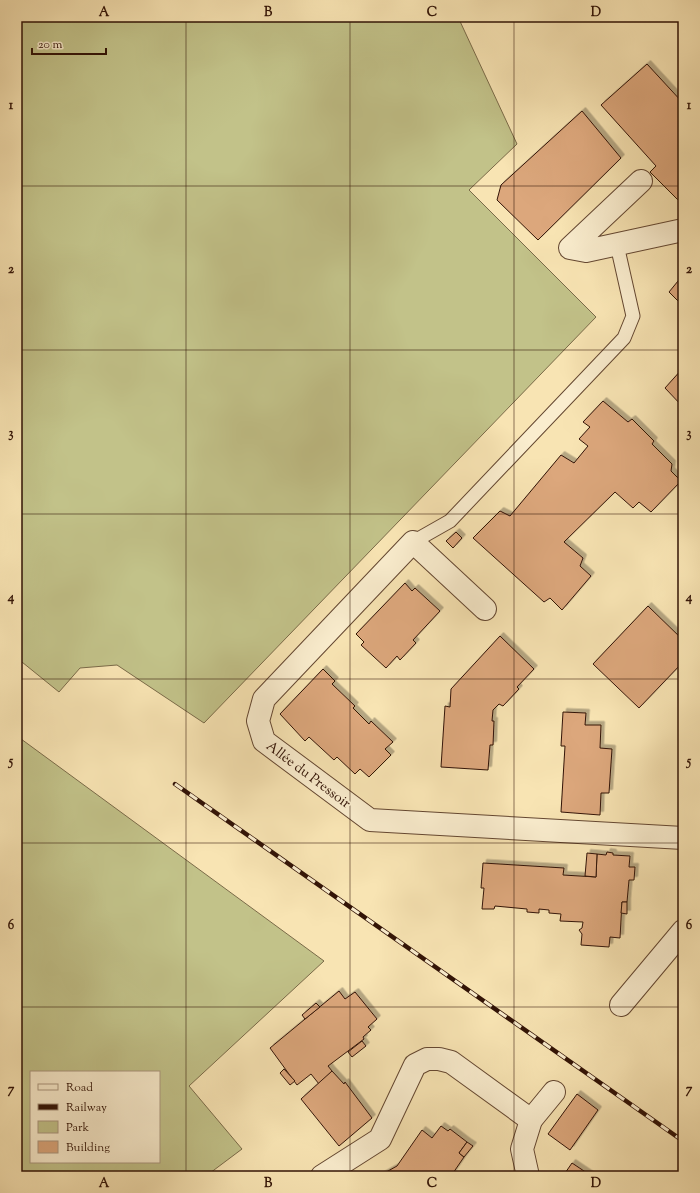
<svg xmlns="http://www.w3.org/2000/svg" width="700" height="1193" viewBox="0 0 700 1193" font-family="'Sorts Mill Goudy',serif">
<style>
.green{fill:#c2c289;stroke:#7a6a48;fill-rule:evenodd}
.building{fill:#dca77c;stroke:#321306;filter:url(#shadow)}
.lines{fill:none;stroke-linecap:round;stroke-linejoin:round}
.service-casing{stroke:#644731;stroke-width:15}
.minor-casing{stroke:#644731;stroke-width:24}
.service{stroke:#faedce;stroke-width:13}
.minor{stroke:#faedce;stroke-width:22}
.rail-casing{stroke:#321306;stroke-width:4.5}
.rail{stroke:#faedce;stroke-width:3;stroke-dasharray:9;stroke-linecap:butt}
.grid{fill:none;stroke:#321306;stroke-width:1;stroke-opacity:0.55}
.labels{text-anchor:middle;stroke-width:3.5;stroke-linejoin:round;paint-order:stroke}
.street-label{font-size:14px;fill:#321306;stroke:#faedce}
.neatline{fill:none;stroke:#321306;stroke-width:1.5}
.grid-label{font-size:13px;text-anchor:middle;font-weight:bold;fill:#321306}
</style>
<defs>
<filter id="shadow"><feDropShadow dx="3.5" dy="-3.5" stdDeviation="0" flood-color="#0004"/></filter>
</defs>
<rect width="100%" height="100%" fill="#f8e4b3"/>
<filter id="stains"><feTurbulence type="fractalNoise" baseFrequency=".005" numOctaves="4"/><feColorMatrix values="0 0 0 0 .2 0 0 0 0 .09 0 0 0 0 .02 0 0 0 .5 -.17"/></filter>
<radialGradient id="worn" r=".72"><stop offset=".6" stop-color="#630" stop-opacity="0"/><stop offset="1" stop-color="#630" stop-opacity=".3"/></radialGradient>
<g class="green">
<polygon points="17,17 458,17 517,144 469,190 596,317 204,723 117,665 80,668 59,692 17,658"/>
<path d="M17,736L324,961L189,1086L242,1149L206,1176H17ZM31,1072H159V1162H31Z"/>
</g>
<g class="building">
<polygon points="647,64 683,103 683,203 682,204 650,172 656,166 601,105"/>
<polygon points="582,111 621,158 538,240 497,200 501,185"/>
<polygon points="683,275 683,306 669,292"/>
<polygon points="683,368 683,407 665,388"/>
<polygon points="603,401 628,422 632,419 654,441 652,444 672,464 671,471 681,481 651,512 639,502 633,508 615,492 564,542 583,558 580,566 591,576 562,610 550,598 544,602 473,538 500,511 510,516 561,455 574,463 588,446 579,439 590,427 583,422"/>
<polygon points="456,532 462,538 453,548 446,541"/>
<polygon points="405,583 412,591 415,588 440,611 413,640 416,643 400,660 397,656 386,668 361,645 364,642 356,634"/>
<polygon points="648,606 683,640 683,662 639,708 593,664"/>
<polygon points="500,636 534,669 517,687 519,689 503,706 499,704 493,710 492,721 494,721 493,745 490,745 488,770 441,767 445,706 450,707 451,689"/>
<polygon points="323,669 335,681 332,684 355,706 353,708 369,724 371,721 393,742 385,749 391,755 369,777 360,769 355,774 337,757 334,760 309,737 305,741 280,714"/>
<polygon points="563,712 586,713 585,725 601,725 600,748 612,749 609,793 601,793 600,815 561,812 565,746 561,746"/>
<polygon points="607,852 613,853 613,855 630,856 629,867 635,867 634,880 629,880 627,902 622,902 620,938 610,937 609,947 581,945 582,934 579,930 582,928 583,922 560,921 561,914 549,913 549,910 539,909 539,913 527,912 527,909 495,906 494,909 482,909 484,888 481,888 483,863 564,868 563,875 596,877 597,854 606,855"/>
<polygon points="587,853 597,854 596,877 585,876"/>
<polygon points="622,902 627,902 627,914 621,913"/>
<polygon points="339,991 345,999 355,992 377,1019 368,1027 371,1030 363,1037 364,1039 328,1066 332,1071 319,1084 311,1074 297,1085 270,1048"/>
<polygon points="316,1003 320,1007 305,1019 302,1015"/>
<polygon points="362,1041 366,1046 352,1057 348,1052"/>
<polygon points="284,1069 295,1081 290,1085 280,1073"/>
<polygon points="332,1071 344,1084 345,1082 372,1118 339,1146 301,1099"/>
<polygon points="577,1094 598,1110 570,1150 548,1134"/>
<polygon points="441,1126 448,1131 450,1129 467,1142 459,1153 464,1157 451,1176 379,1176 397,1166 422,1130 432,1138"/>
<polygon points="467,1142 473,1146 464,1157 459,1153"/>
<polygon points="572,1163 590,1175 590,1176 563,1176"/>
</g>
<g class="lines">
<defs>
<polyline id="service" points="413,542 450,521 624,338 633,316 617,245"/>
<g id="minor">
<polyline points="641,181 570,248 586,251 683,230"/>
<polyline points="485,609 413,542 264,699 258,721 264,741 370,820 683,838"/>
<polyline points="621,1005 683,931"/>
<polyline points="322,1176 380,1139 415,1065 427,1059 439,1059 451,1062 531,1120"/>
<polyline points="528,1176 522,1149 531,1120 554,1092"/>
</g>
</defs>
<use href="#service" class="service-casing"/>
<use href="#minor" class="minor-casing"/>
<use href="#service" class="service"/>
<use href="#minor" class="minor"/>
<defs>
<polyline id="rail" points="175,784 683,1141"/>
</defs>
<use href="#rail" class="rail-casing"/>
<use href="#rail" class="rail"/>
</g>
<path class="grid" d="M186,17V1176M350,17V1176M514,17V1176M17,186H683M17,350H683M17,514H683M17,679H683M17,843H683M17,1007H683"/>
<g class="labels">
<g class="street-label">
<text transform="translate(309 774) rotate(37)" y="5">Allée du Pressoir</text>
</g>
</g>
<rect width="700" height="1193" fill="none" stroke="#f8e4b3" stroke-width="44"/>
<rect x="30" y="1071" width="130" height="92" fill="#faedce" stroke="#aa967e"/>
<rect x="38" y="1084" width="20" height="6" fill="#faedce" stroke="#aa967e"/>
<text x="66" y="1091" font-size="12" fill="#321306">Road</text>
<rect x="38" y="1104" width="20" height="6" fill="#321306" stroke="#aa967e"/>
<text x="66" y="1111" font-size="12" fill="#321306">Railway</text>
<rect x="38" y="1121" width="20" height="12" fill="#c2c289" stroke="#aa967e"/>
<text x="66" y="1131" font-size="12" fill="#321306">Park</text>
<rect x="38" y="1141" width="20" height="12" fill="#dca77c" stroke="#aa967e"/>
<text x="66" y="1151" font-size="12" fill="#321306">Building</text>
<path d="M32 48v6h74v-6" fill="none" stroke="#321306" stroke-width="2"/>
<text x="38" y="48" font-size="12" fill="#321306" stroke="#faedce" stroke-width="3" paint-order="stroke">20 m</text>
<rect x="22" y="22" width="656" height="1149" class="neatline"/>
<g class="grid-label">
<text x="104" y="16">A</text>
<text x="268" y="16">B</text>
<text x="432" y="16">C</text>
<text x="596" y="16">D</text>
<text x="11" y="109">1</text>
<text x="689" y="109">1</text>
<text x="11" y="273">2</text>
<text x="689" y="273">2</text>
<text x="11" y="437">3</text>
<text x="689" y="437">3</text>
<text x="11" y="601">4</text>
<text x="689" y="601">4</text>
<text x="11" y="765">5</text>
<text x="689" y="765">5</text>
<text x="11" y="929">6</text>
<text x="689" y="929">6</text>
<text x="11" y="1093">7</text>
<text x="689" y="1093">7</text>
<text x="104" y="1187">A</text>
<text x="268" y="1187">B</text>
<text x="432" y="1187">C</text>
<text x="596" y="1187">D</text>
</g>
<rect width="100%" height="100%" filter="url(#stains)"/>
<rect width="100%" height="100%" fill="url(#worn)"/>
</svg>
